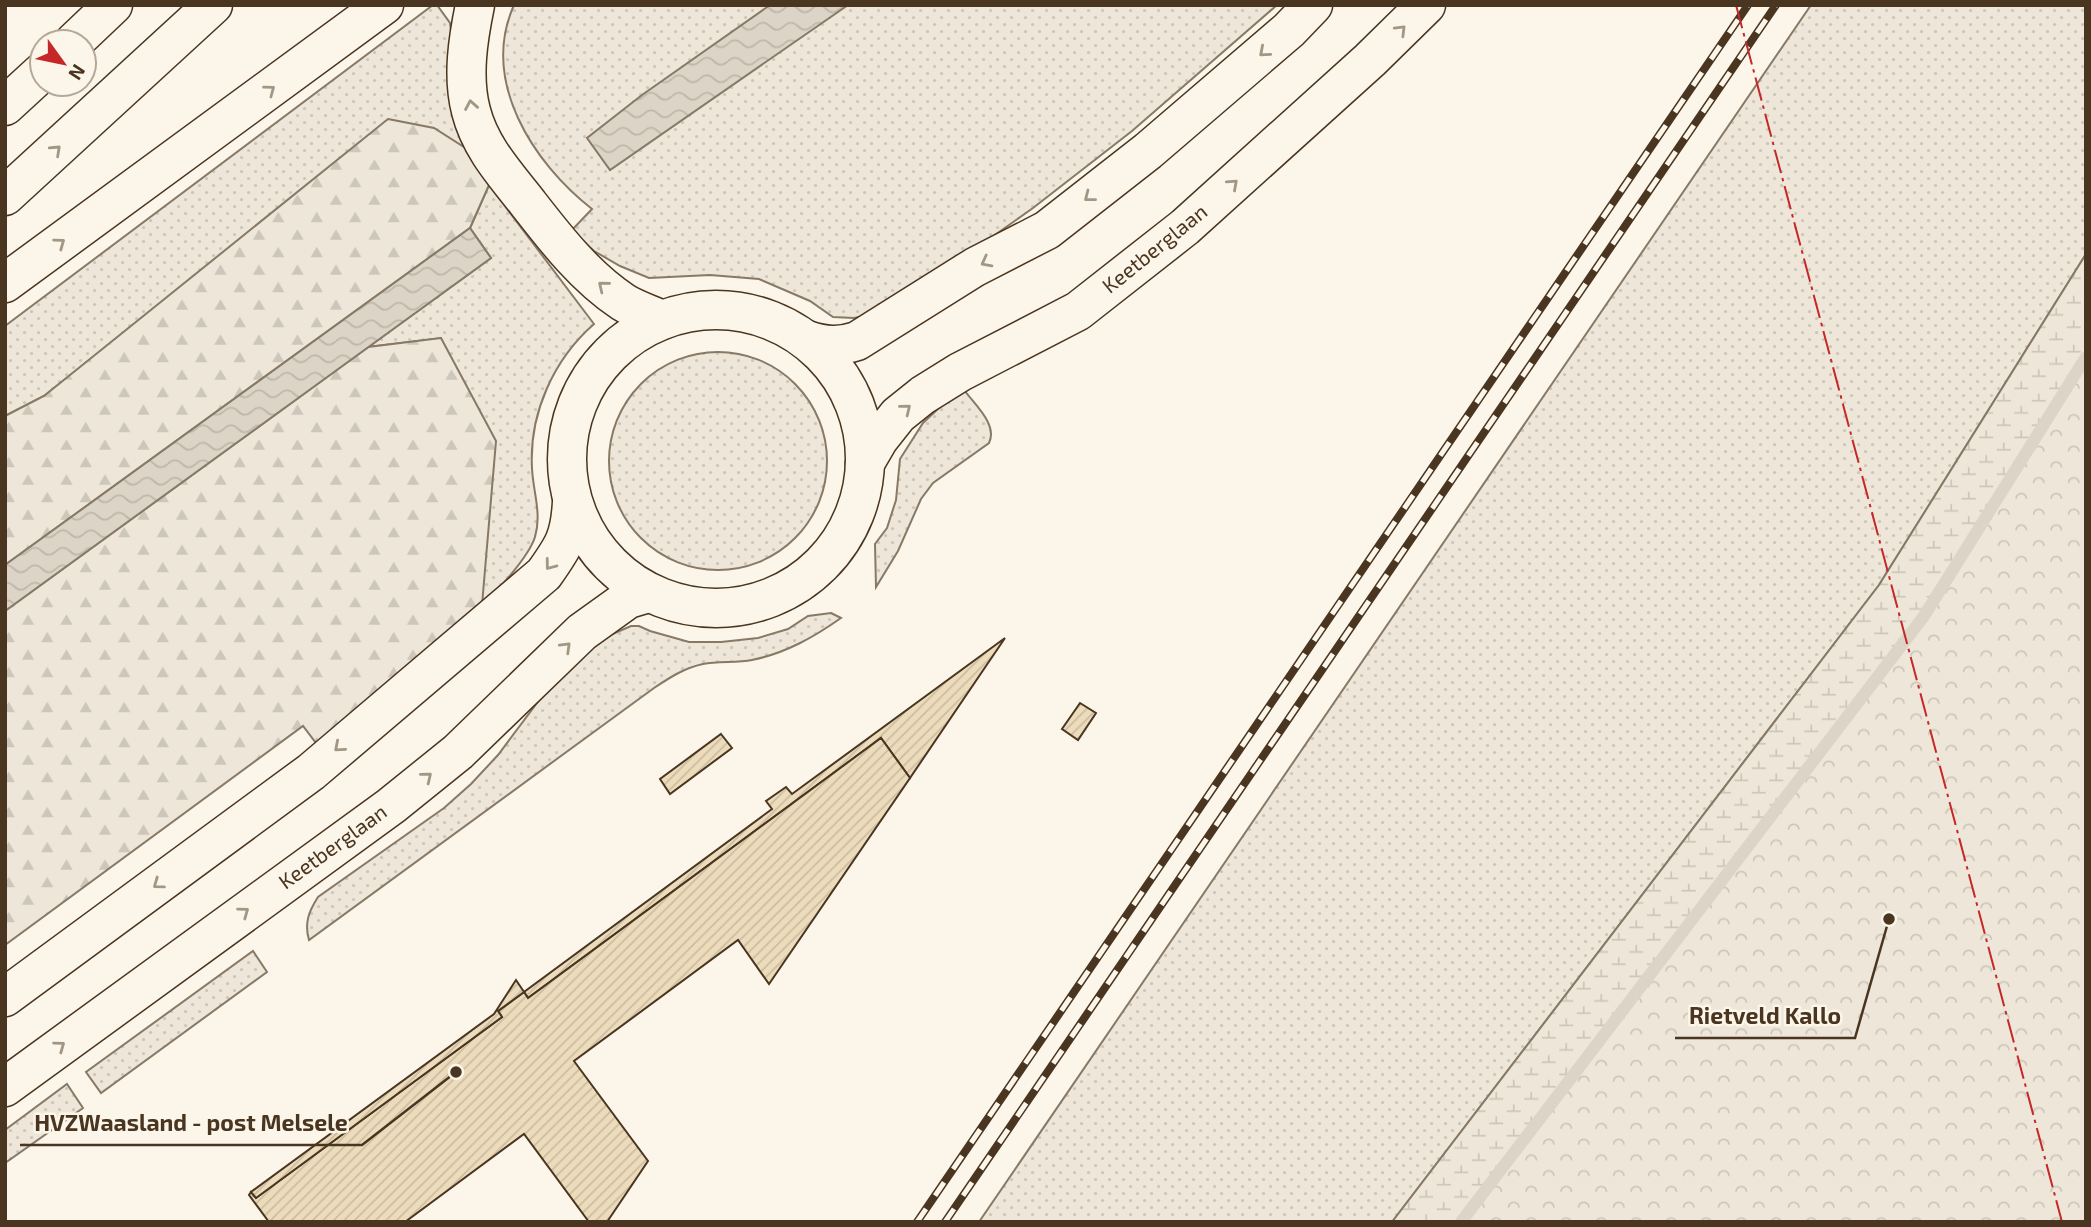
<svg xmlns="http://www.w3.org/2000/svg" width="2091" height="1227" viewBox="0 0 2091 1227" font-family="'Exo 2',sans-serif">
<style>
.grass{fill:url(#grass-dots);stroke:#887966;stroke-width:2}
.forest{fill:url(#forest-firs);stroke:#887966;stroke-width:2}
.wetland{fill:url(#wetland-marsh);stroke:#887966;stroke-width:2}
.park{fill:url(#park-crowns);stroke:#887966;stroke-width:2}
.water{fill:url(#water-waves);stroke:#887966;stroke-width:2}
.lines{fill:none;stroke-linecap:round;stroke-linejoin:round}
.stream{stroke:#dcd4c6;stroke-width:12}
.building{fill:url(#building-hatch);stroke:#4a3520;stroke-width:2}
.major-casing{stroke:#4a3520;stroke-width:41}
.highway-casing{stroke:#4a3520;stroke-width:41}
.major{stroke:#fbf6e9;stroke-width:38}
.highway{stroke:#fbf6e9;stroke-width:38}
.rail-casing{stroke:#4a3520;stroke-width:8}
.rail{stroke:#fbf6e9;stroke-width:5;stroke-dasharray:16;stroke-linecap:butt}
.power{stroke:#c62828;stroke-width:2;stroke-dasharray:24 5 3.5 5;stroke-linecap:butt}
.oneway{stroke:#a29684}
.labels{text-anchor:middle;stroke-width:5;stroke-linejoin:round;paint-order:stroke}
.street-label{font-size:21px;fill:#4a3520;stroke:#fbf6e9}
.leader{fill:none;stroke:#4a3520;stroke-width:2.5}
.callout-dot{fill:#4a3520;stroke:#fbf6e9;stroke-width:2.5}
.callout-label{font-size:23px;text-anchor:middle;font-weight:bold;fill:#4a3520;stroke:#fbf6e9;stroke-width:5;stroke-linejoin:round;paint-order:stroke}
</style>
<defs>
<pattern id="grass-dots" width="8" height="8" patternUnits="userSpaceOnUse" patternTransform="scale(1.75)"><rect width="8" height="8" fill="#ede6d9"/><path d="M2 2h.1M6 6h.1" fill="none" stroke="#cdc6ba" stroke-width="1.8" stroke-linecap="round"/></pattern>
<pattern id="forest-firs" width="22" height="20" patternUnits="userSpaceOnUse" patternTransform="scale(1.75)"><rect width="22" height="20" fill="#ede6d9"/><path d="M5 1l3.5 6h-7zM16 11l3.5 6h-7z" fill="#cdc6ba"/></pattern>
<pattern id="wetland-marsh" width="20" height="14" patternUnits="userSpaceOnUse" patternTransform="scale(1.75)"><rect width="20" height="14" fill="#ede6d9"/><path d="M1 5h8M5 5V1M11 12h8M15 12V8" fill="none" stroke="#cdc6ba"/></pattern>
<pattern id="park-crowns" width="20" height="18" patternUnits="userSpaceOnUse" patternTransform="scale(1.75)"><rect width="20" height="18" fill="#ede6d9"/><path d="M2 6a3 3 0 1 1 6 0M12 15a3 3 0 1 1 6 0" fill="none" stroke="#cdc6ba"/></pattern>
<pattern id="water-waves" width="16" height="10" patternUnits="userSpaceOnUse" patternTransform="scale(1.75)"><rect width="16" height="10" fill="#dcd4c6"/><path d="M0 5q4-4 8 0t8 0" fill="none" stroke="#beb7aa"/></pattern>
<pattern id="building-hatch" width="6" height="6" patternUnits="userSpaceOnUse" patternTransform="scale(1.75)"><rect width="6" height="6" fill="#ecdcbc"/><path d="M-1 1l2-2M0 6l6-6M5 7l2-2" fill="none" stroke="#ccbda1"/></pattern>
</defs>
<rect width="100%" height="100%" fill="#fbf6e9"/>
<g class="grass">
<polygon points="433,5 437,5 450,23 467,149 208,266 44,396 5,416 5,326"/>
<path d="M514,5H1277L1132,131L1033,208L900,302L879,313L854,318L833,317L810,301L759,279L710,275L649,278L620,266L594,251L571,231L592,209C533,163 480,81 514,5Z"/>
<polygon points="1811,5 2086,5 2086,254 1879,585 1392,1222 979,1222"/>
<path d="M489,185L594,324C554,359 529,413 532,468C533,492 542,513 535,537C529,556 498,591 482,605L441,338L368,347L491,258L470,228Z"/>
<circle cx="718" cy="461" r="109"/>
<path d="M965,391C975,405 998,425 989,443L933,483L921,499L898,551L876,587L875,544L887,528L896,500L900,459L923,423L941,406Z"/>
<path d="M831,613L841,618C814,637 786,653 752,660C736,663 719,661 703,664C684,668 669,678 654,688L309,940C304,923 309,911 318,897L444,808L471,784L498,755L555,679L587,645L631,626H639L650,631L689,642H721L758,638L788,629L808,616Z"/>
<polygon points="253,951 267,972 101,1093 86,1072"/>
<polygon points="67,1084 83,1108 5,1163 5,1130"/>
</g>
<g class="forest">
<polygon points="388,119 434,128 467,149 489,185 470,228 5,565 5,416 44,396"/>
<polygon points="441,338 496,441 482,605 316,743 303,726 5,945 5,611 368,347"/>
</g>
<polygon class="wetland" points="2086,254 2086,357 1924,616 1461,1222 1392,1222 1879,585"/>
<polygon class="park" points="2086,357 2086,1222 1461,1222 1924,616"/>
<g class="water">
<polygon points="770,5 848,5 610,170 587,138 642,95"/>
<polygon points="470,228 491,258 5,611 5,565"/>
</g>
<g class="lines">
<polyline class="stream" points="1461,1222 1924,616 2086,357"/>
</g>
<g class="building">
<polygon points="1005,638 910,778 881,738 528,998 524,992 772,809 766,801 786,787 792,794"/>
<polygon points="1080,703 1096,713 1078,740 1062,729"/>
<polygon points="721,734 732,748 670,794 660,779"/>
<polygon points="881,738 910,778 769,984 738,940 574,1061 648,1161 607,1222 589,1222 524,1134 405,1222 269,1222 249,1195 251,1192 256,1198 502,1017 498,1011 524,992 528,998"/>
<polygon points="516,980 524,992 498,1011 502,1017 256,1198 251,1192 494,1014"/>
</g>
<g class="lines">
<defs>
<g id="major">
<path d="M475,5C468,39 462,77 471,111C480,147 505,174 527,202C555,238 584,276 623,302C634,309 649,314 662,320"/>
<circle cx="716" cy="459" r="149"/>
<path d="M807,340C825,346 839,347 857,341L975,267L1047,230L1148,151L1289,30L1313,5"/>
<polyline points="865,463 879,439 898,415 923,395 960,372 1078,311 1185,227 1370,60 1426,5"/>
<path d="M5,997L311,772L544,574C564,546 570,537 572,502"/>
<polyline points="5,1087 391,806 458,752 582,632 628,599 648,593"/>
</g>
<g id="highway">
<polyline points="74,42 113,5"/>
<polyline points="5,106 42,72"/>
<polyline points="5,196 213,5"/>
<polyline points="5,283 384,5"/>
</g>
</defs>
<use href="#major" class="major-casing"/>
<use href="#highway" class="highway-casing"/>
<use href="#major" class="major"/>
<use href="#highway" class="highway"/>
<defs>
<g id="rail">
<polyline points="917,1222 1748,5"/>
<polyline points="945,1222 1776,5"/>
</g>
</defs>
<use href="#rail" class="rail-casing"/>
<use href="#rail" class="rail"/>
<polyline class="power" points="1736,5 2062,1222"/>
</g>
<defs><path id="oneway-chevron" d="M-2-3.5L2.5 0L-2 3.5" fill="none" stroke-width="1.6" stroke-linecap="round" stroke-linejoin="round" transform="scale(1.75)"/></defs>
<g class="oneway">
<use href="#oneway-chevron" transform="translate(1401 30) rotate(-45)"/>
<use href="#oneway-chevron" transform="translate(1264 52) rotate(139)"/>
<use href="#oneway-chevron" transform="translate(270 90) rotate(-37)"/>
<use href="#oneway-chevron" transform="translate(471 105) rotate(-100)"/>
<use href="#oneway-chevron" transform="translate(56 150) rotate(-43)"/>
<use href="#oneway-chevron" transform="translate(1233 184) rotate(-42)"/>
<use href="#oneway-chevron" transform="translate(1089 197) rotate(142)"/>
<use href="#oneway-chevron" transform="translate(60 243) rotate(-36)"/>
<use href="#oneway-chevron" transform="translate(986 262) rotate(152)"/>
<use href="#oneway-chevron" transform="translate(603 286) rotate(-141)"/>
<use href="#oneway-chevron" transform="translate(906 409) rotate(-39)"/>
<use href="#oneway-chevron" transform="translate(550 565) rotate(127)"/>
<use href="#oneway-chevron" transform="translate(566 647) rotate(-44)"/>
<use href="#oneway-chevron" transform="translate(339 747) rotate(139)"/>
<use href="#oneway-chevron" transform="translate(427 777) rotate(-39)"/>
<use href="#oneway-chevron" transform="translate(158 884) rotate(144)"/>
<use href="#oneway-chevron" transform="translate(244 912) rotate(-36)"/>
<use href="#oneway-chevron" transform="translate(60 1046) rotate(-36)"/>
</g>
<g class="labels">
<g class="street-label">
<text transform="translate(1155 249) rotate(-39)" y="7">Keetberglaan</text>
<text transform="translate(333 847) rotate(-36)" y="7">Keetberglaan</text>
</g>
</g>
<path class="leader" d="M1889 919L1855 1038H1675M456 1072L362 1145H20"/>
<g class="callout-dot">
<circle cx="1889" cy="919" r="7"/>
<circle cx="456" cy="1072" r="7"/>
</g>
<g class="callout-label">
<text x="1765" y="1024">Rietveld Kallo</text>
<text x="191" y="1131">HVZWaasland - post Melsele</text>
</g>
<rect width="2091" height="1227" fill="none" stroke="#4a3520" stroke-width="14"/>
<g transform="translate(63 63) rotate(123)"><circle r="33" fill="#fbf6e9" stroke="#b4a999" stroke-width="2"/>
<path d="M0-5L12 26L0 18L-12 26Z" fill="#c62828"/>
<text y="-10" font-size="19" font-weight="bold" text-anchor="middle" fill="#4a3520">N</text>
</g>
</svg>
